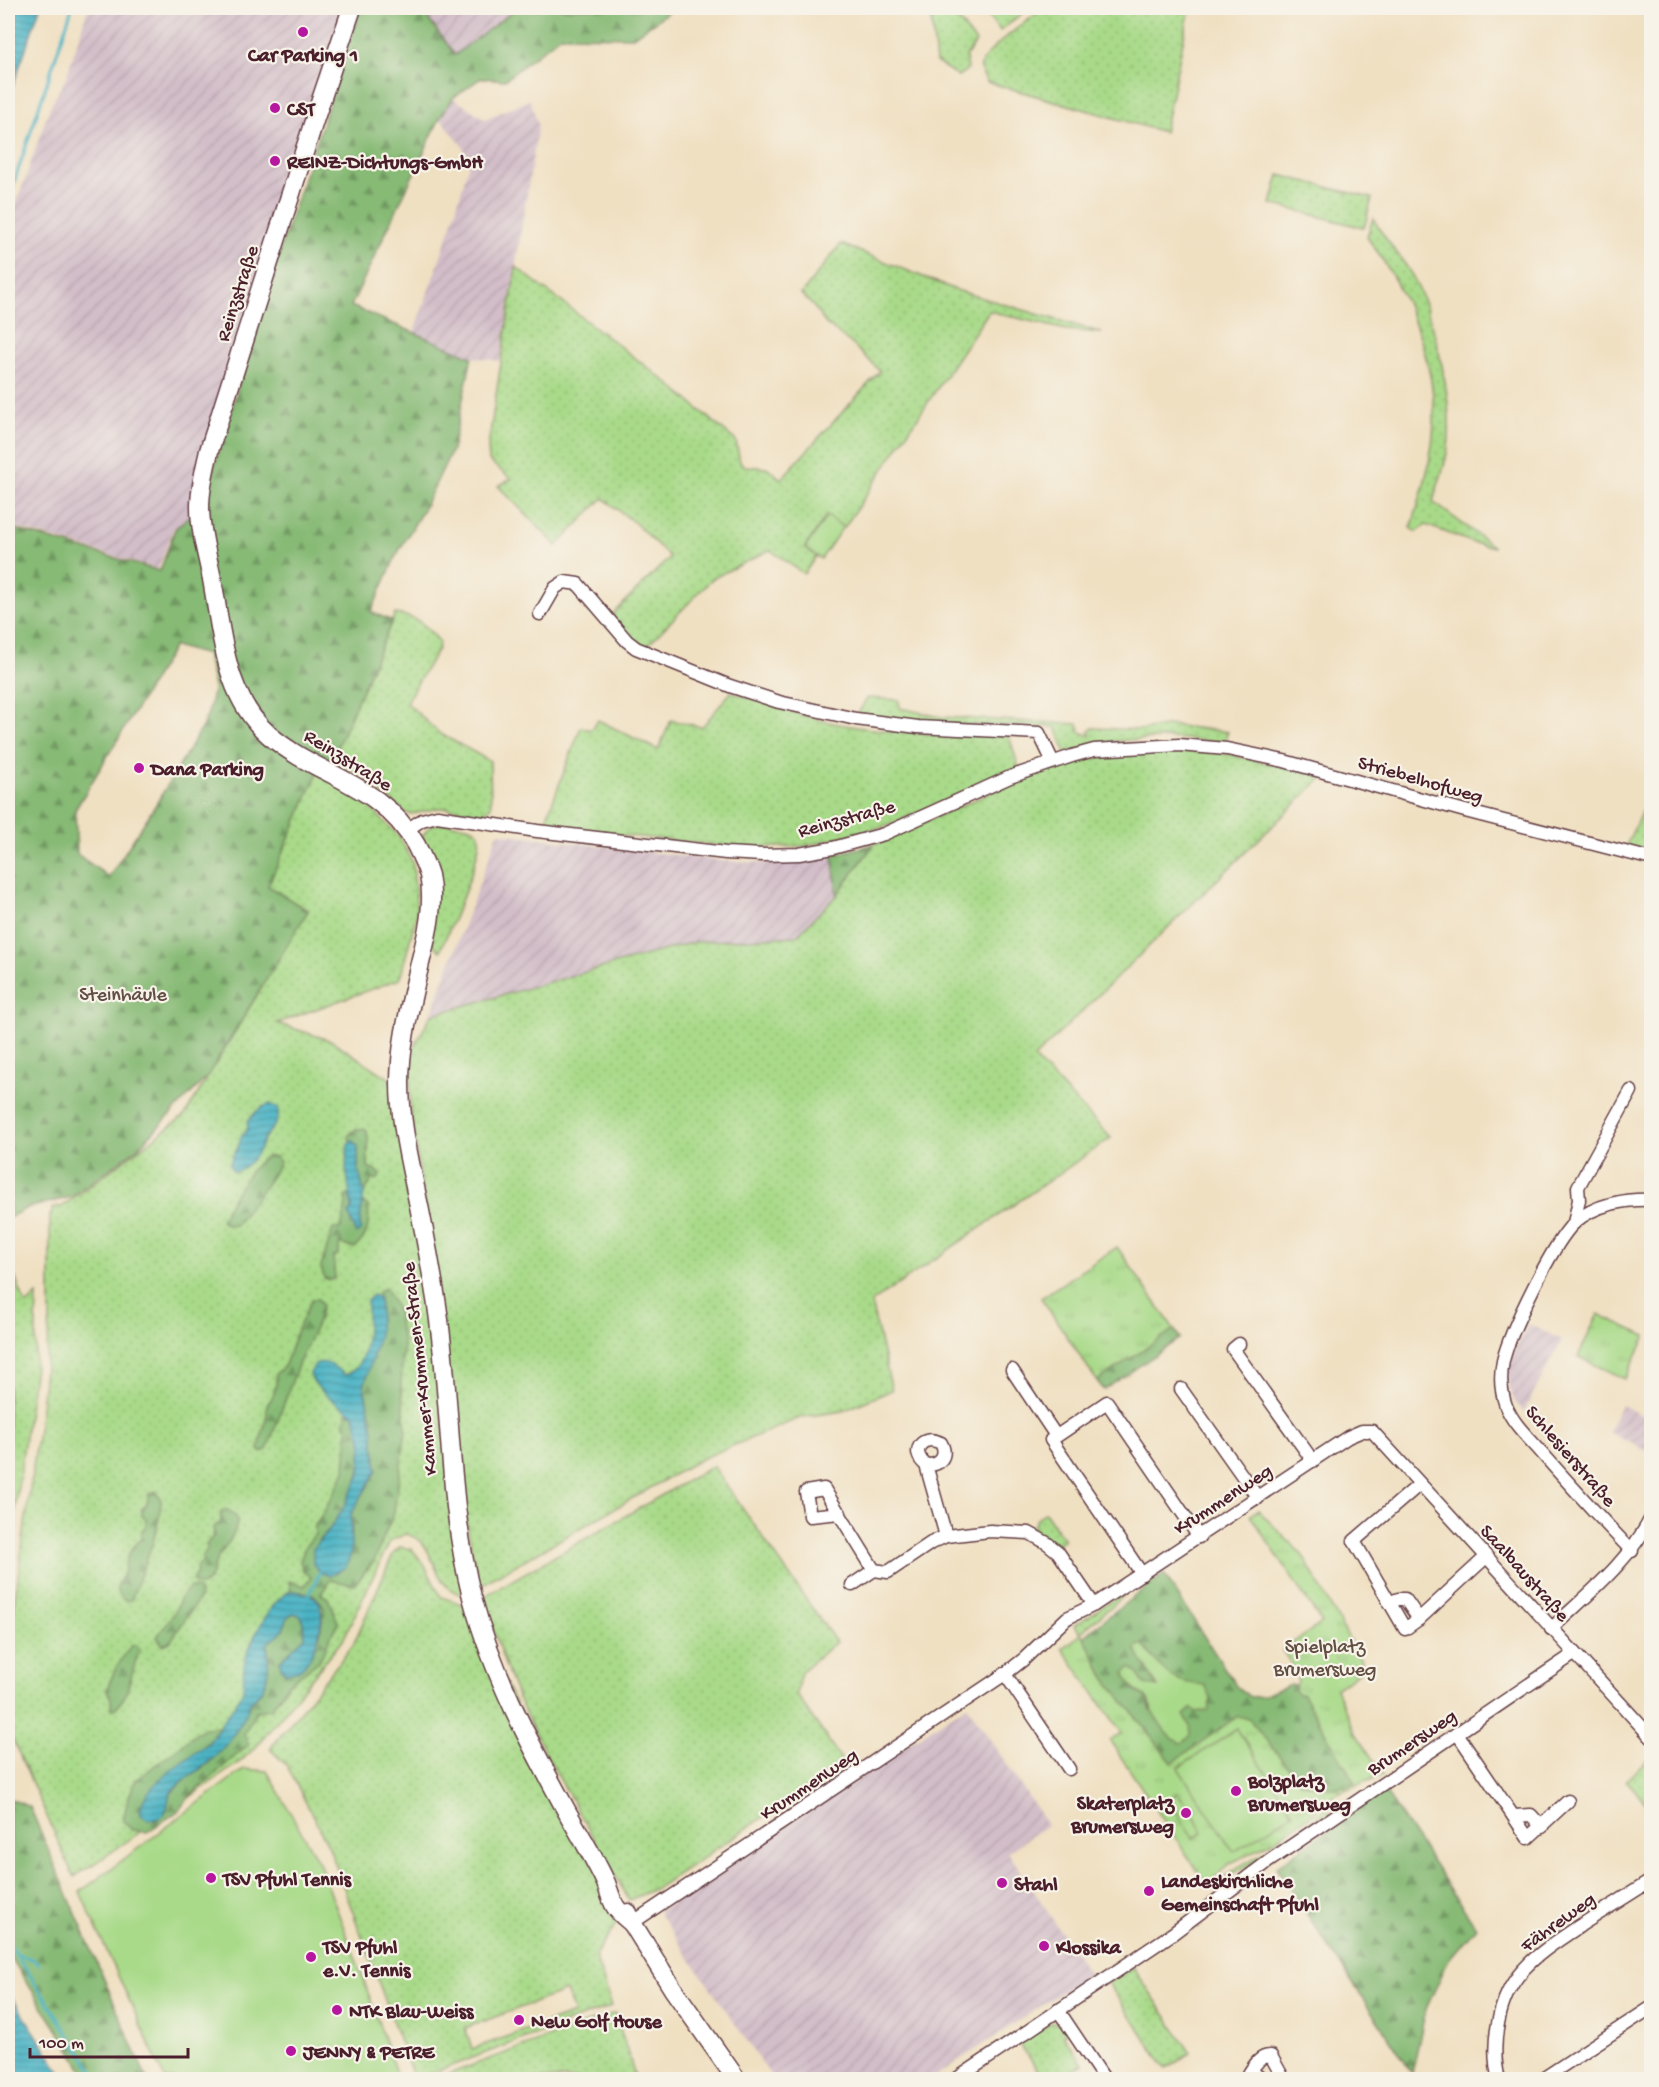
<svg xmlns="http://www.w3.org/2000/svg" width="1659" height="2087" viewBox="0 0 1659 2087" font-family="'Gochi Hand',sans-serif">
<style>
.industrial{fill:url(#industrial-furrows)}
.grass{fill:url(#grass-dots);stroke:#7a7c5a;stroke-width:1.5;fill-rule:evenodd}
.forest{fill:url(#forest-firs);stroke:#686c50;stroke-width:1.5;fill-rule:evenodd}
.park{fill:url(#park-tufts);stroke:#7a7c5a;stroke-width:1.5}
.pitch{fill:#a9da89;stroke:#7a7c5a;stroke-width:1.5}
.water{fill:url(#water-rules);stroke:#486878;stroke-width:1.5}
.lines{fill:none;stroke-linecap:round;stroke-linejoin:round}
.stream{stroke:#46b2c4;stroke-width:3}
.street-casing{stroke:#633c42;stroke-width:15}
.secondary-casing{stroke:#633c42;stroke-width:21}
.street{stroke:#fff;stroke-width:12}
.secondary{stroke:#fff;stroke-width:18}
.poi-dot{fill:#b5179e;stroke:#f7f3e8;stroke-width:2}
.labels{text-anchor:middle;stroke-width:4.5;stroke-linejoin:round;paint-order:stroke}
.poi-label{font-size:20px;font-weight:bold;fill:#4a1f2b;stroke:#f7f3e8;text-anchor:start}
.street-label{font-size:20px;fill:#4a1f2b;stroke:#f7f3e8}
.park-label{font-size:20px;fill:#624e42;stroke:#f7f3e8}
</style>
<defs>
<pattern id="industrial-furrows" width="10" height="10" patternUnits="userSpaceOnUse" patternTransform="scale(1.5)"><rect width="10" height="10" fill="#d2bdc8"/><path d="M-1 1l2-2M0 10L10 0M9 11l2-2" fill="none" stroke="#b6a2ac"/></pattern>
<pattern id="grass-dots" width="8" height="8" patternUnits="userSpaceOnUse" patternTransform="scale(1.5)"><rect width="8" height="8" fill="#a9da89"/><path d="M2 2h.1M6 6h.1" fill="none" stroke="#93bb76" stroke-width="1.8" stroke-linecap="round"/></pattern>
<pattern id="forest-firs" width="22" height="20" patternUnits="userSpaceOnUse" patternTransform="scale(1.5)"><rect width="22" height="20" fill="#86ba75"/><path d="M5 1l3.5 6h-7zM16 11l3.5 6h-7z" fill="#709760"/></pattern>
<pattern id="park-tufts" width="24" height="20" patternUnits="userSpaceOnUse" patternTransform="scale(1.5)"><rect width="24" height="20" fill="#a9da89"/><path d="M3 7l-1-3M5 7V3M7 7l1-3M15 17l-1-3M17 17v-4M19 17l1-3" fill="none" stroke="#93bb76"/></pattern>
<pattern id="water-rules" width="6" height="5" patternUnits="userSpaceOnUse" patternTransform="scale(1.5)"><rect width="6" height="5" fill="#46b2c4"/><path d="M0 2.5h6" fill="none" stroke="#3c909f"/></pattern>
</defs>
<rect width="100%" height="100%" fill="#f7f3e8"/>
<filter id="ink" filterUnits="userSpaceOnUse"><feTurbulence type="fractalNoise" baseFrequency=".0167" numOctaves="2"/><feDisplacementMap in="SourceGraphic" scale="12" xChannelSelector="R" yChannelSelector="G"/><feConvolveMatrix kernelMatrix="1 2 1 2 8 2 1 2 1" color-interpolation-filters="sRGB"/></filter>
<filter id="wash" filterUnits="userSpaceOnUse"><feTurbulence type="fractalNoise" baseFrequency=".008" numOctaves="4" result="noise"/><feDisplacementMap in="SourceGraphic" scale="24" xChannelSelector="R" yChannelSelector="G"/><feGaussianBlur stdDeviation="1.35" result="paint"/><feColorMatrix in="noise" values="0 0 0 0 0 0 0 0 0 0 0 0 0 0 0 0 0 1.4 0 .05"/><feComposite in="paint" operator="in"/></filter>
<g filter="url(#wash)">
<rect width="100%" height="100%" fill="#f0e0c2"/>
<g class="industrial">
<polygon points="88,8 344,8 197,473 197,564 174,527 158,569 8,525 8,228 50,107 66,78"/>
<polygon points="420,8 517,8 455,55"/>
<polygon points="453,98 485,119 530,100 538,125 500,361 472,357 414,332 452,224 470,160 460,142 440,118"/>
<polygon points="498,833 723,861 770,863 833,855 837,895 796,936 694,942 431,1015"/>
<polygon points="1528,1324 1562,1340 1524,1411 1515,1402 1509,1388 1508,1365"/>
<polygon points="1621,1405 1651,1420 1651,1453 1609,1432"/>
<polygon points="967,1705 1047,1825 1008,1852 1089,1974 931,2079 773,2079 658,1912"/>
</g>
<g class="grass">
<polygon points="930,8 960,8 953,13 976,42 966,56 968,69 958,76 936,62"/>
<polygon points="982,8 1029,8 1000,31"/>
<path d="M1044,8H1190L1164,132L987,82C984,76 980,72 981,65C986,49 1030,19 1044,8Z"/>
<polygon points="1279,175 1372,198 1364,228 1271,204"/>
<path d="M1373,218C1384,240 1403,257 1414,279C1435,321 1456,407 1447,453C1444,470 1437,486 1433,502L1494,547L1474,543L1426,525L1417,532L1411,528C1422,494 1433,457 1434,420C1435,356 1405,288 1367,237Z"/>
<path d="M841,244L956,290L1102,333L1066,330L989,311L844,528L826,516L805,547L817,555L804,574L770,550L713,578L646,647C634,639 614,630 613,614L670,557L636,524L603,498L557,546L498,486L511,479L489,461L488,446L516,267L668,383L736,441L740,462L745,466L768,468L781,479L880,371L852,344L826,324L814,307L801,294Z"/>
<path d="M395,614C418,617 424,624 439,641L438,649L406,702L439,733L490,761L491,806L484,814C470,812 455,808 441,808C430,809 420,814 408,814L369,783L363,776L331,761Z"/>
<path d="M731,692C765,702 798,716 833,723C890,734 950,735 1009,736L1019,768L890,825L805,846L745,848L543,827L581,727L591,730L598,720L658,750L671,720L702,727Z"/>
<polygon points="867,698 899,700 900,708 941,717 1078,724 1080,729 1078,731 1091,736 1089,731 1093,728 1143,730 1171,725 1228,732 1224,742 1170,738 1114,741 1066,753 1056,727 919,724 858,714"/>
<polygon points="1180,750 1227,754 1324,776 1034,1058 1111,1138 871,1303 892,1390 843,1411 802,1417 701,1459 479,1586 464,1510 422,1189 410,1107 411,1053 431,1015 694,942 796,936 837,895 874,844 1024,778 1073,762 1125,753"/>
<path d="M318,772L355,793L400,837L413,864L417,913L400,979L277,1023L332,1041L392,1080L423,1266L464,1590L460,1594C437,1587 436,1560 423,1544C419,1538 412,1536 406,1534L390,1541L344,1638L257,1746L240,1762L109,1854L74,1877L8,1729V1649L41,1408L50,1319V1215L52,1213V1208L58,1206L60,1208L185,1115L308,910L267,887Z"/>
<polygon points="1651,791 1651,830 1642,851 1626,846"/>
<path d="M443,823C453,825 472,824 478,832C488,845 447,934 440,951L432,943L423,835L431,825Z"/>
<polygon points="8,1260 26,1305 37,1295 35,1366 8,1559"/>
<path d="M713,1466L836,1642L801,1672L796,1694L844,1763L659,1887L629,1900C592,1833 551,1769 519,1700C504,1667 494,1631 483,1597Z"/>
<polygon points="1045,1512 1064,1539 1056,1545 1031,1530 1036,1520"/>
<path d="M400,1547L412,1549L425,1566L441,1597L468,1606L620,1919L595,1956L612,2006L416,2079H414L329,1847L287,1766L270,1749L353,1645L393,1554ZM566,1991L574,2013L472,2049L465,2028Z"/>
<polygon points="1139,1582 1140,1584 1127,1593 1080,1633 1075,1625"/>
<polygon points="1651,1757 1651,1808 1626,1780"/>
<path d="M1327,1807L1331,1814C1310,1828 1290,1843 1268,1856C1250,1867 1231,1870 1218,1888L1213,1889C1230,1869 1237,1868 1258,1856C1282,1843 1308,1826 1327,1807Z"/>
<polygon points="1133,1967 1191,2053 1166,2069 1108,1983"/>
<polygon points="615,2013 636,2079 435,2079"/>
<polygon points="1052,2022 1062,2025 1066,2032 1063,2035 1083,2064 1060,2079 1044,2079 1019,2043"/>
</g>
<g class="forest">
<path d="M361,8H420L455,55L517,8H674L633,37L560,36L505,80L481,78L453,98L440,118L351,306L472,357L452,450L424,508L396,556L371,612L392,621L331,761L318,772L268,886L308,911L207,1077L138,1148L71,1197L27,1208L8,1218V527L160,571L175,529L204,502L271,276ZM174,646L207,655L214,688L208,713L201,729L155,806L109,877L77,854L75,810Z"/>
<polygon points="874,844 837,895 833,855"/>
<path d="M356,1129H366C371,1142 365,1156 369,1169L377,1171L380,1175L378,1179L372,1180L364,1193L358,1168V1147L353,1140L350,1141L349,1135Z"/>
<path d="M275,1157L280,1162C268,1185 251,1204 236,1225H227L221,1221C226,1207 252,1163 265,1158C268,1156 272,1157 275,1157Z"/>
<path d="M349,1195L360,1231V1220L362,1203L368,1206C370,1224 368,1236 355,1248L346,1246L340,1242L338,1255L333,1257L335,1278L330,1280L324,1278L321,1267L333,1229H340C345,1218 346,1209 346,1196Z"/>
<path d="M385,1288L397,1310L403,1346L401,1385L406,1430L394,1512L374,1561L354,1585L330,1580L321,1594L328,1598L338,1622L319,1661L288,1684L271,1709L256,1711L244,1734L249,1744L192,1794L177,1812L147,1832L132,1830L123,1821L128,1799L135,1781L204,1728L219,1727L209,1742L159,1781L155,1820C173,1810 162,1803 173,1791C181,1781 191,1775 202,1768C220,1755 245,1723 250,1702C270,1688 270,1667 267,1644C271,1639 275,1638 279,1635C287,1628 286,1604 302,1617L305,1637L280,1661L320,1635L324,1607C313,1591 310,1593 291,1591L289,1581L304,1586L311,1577L303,1570L300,1561L305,1547L315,1534V1525L324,1512L345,1471L348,1429L344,1422L347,1413L354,1414C357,1424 362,1435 362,1445C364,1479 343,1518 319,1540L352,1534L351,1514L377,1470L372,1424L364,1387L380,1307L378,1292Z"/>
<path d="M312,1299H318L322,1306L317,1324L298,1365L267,1450L261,1452L259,1450C260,1435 269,1420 267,1405C275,1396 277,1386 276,1374L285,1365L296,1333Z"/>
<polygon points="1174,1329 1180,1338 1104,1390 1097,1381"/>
<path d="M156,1491L161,1500L160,1514L153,1542L131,1600L125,1601C111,1590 118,1585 124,1573C126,1568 125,1563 127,1558C130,1550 135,1545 141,1539V1532L146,1526V1519L142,1516V1509L147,1504L149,1494Z"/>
<path d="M228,1510C232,1513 237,1515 237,1520C238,1532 223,1550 217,1559C213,1566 214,1574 208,1581C205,1585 205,1584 200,1586L193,1582L194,1577L197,1573L196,1568L203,1561L202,1557L208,1549L206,1545L214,1535V1527L221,1522V1512Z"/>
<path d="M1164,1574L1236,1686L1250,1697L1262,1696L1291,1684L1296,1685L1295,1690L1303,1694L1355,1783L1336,1788L1317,1786L1300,1782L1249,1719L1238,1716L1172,1763L1105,1678L1084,1637L1106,1618ZM1142,1644L1166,1674L1189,1685L1192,1708L1184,1715L1151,1711L1148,1699L1135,1690L1136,1672L1144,1684L1159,1687L1135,1649Z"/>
<polygon points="190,1587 198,1589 200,1597 170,1642 163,1645 157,1637 175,1612 181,1597"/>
<path d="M136,1645L140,1650C134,1664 131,1679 126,1693C125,1699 118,1705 115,1709H112L110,1694L107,1691C110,1677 122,1657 131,1646Z"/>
<polygon points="1384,1790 1476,1927 1449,1959 1426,2009 1412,2073 1276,1867"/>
<polygon points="8,1798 30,1807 147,2079 89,2079 8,1953"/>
</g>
<g class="park">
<polygon points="1117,1247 1174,1329 1097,1381 1041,1298"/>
<polygon points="1598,1314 1646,1336 1625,1379 1578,1357"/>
<polygon points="1258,1510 1303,1556 1365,1668 1336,1689 1355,1732 1383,1775 1337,1793 1315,1812 1272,1842 1227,1865 1208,1886 1110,1741 1122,1733 1062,1648 1082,1634 1105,1678 1172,1763 1238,1716 1249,1719 1300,1782 1317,1786 1336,1788 1355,1783 1303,1694 1298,1694 1295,1690 1298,1681 1292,1665 1282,1650 1322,1623 1250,1515"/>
</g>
<g class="pitch">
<polygon points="827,516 843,527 821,559 805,548"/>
<path d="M1142,1644C1163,1670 1170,1684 1205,1685L1211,1699L1208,1710L1197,1712L1192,1708L1184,1715L1190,1726L1191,1735L1183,1743C1168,1742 1152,1712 1148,1699C1138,1692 1127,1685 1125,1672L1130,1668L1136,1672L1144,1684L1158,1687L1135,1649Z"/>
<polygon points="1237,1729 1293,1813 1234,1852 1178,1768"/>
<polygon points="244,1769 267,1771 320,1865 363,1978 398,2079 165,2079 80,1892"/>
<path d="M1177,1793L1191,1810L1203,1832L1194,1838C1183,1826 1179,1814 1169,1800Z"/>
</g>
<g class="water">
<polygon points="8,8 40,8 8,100"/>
<path d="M270,1104L278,1108C281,1127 267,1130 263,1141C258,1154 248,1168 234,1172L229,1165L235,1152L237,1150L242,1135L245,1134L248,1127L247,1122C254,1114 259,1107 270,1104Z"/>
<polygon points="353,1140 358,1147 358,1168 364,1193 360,1220 360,1231 356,1234 349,1214 352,1208 346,1168 348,1144"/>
<path d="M373,1295L378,1297L380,1307L379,1335L364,1387L372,1424L377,1470L351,1514V1554L346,1567L330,1576L320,1572L313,1564V1548L329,1530L343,1509L360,1474L362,1442L354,1414C339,1406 315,1390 310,1374L315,1364C328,1359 336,1368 345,1375C371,1366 367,1323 367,1301Z"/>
<path d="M291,1591C300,1592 312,1593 318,1600C328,1616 315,1660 299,1670C296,1672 289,1672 285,1673L281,1667L280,1661L305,1637L302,1617C286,1604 287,1628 279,1635C275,1638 271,1639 267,1644C270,1667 270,1688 250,1702C245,1724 220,1755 201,1768C191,1776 180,1781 172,1791C166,1799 170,1810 162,1816C154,1822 148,1820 141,1815C136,1788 189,1759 207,1744C214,1738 218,1728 223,1721C229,1712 241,1700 243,1690C244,1683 243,1675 244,1667C247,1646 272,1598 291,1591Z"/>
<polygon points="8,1991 65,2079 8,2079"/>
</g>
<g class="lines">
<g class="stream">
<polyline points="8,200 72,8"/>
<polyline points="309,1595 320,1572"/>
<polyline points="10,1945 99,2080"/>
<polyline points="17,1955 33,1959 39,1964"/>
</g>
</g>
</g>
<g filter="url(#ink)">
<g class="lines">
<defs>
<g id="street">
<polyline points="540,614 555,588 564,582 578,584 627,641 636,648 730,686 779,702 856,719 918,727 1039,733 1053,762"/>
<polyline points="408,829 422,820 437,816 537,831 726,853 763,855 799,854 833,848 884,834 1010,777 1072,756 1094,750 1179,745 1227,749 1284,761 1465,811 1652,859"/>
<polyline points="1574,1223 1579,1200 1578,1187 1631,1091"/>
<polyline points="1239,1344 1233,1349 1313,1461"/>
<polyline points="1012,1370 1056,1436"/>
<polyline points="1181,1389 1258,1498"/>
<path d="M926,1465C940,1466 948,1456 941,1443C922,1433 909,1452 926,1465L946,1536"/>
<polyline points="1420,1484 1354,1541 1405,1629 1419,1619 1486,1557"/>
<polyline points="840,1513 810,1516 806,1492 824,1489 874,1570 888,1572 931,1543 946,1536 990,1531 1029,1533 1047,1543 1058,1552 1094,1605"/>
<path d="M1632,1551C1601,1519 1571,1486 1542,1453C1529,1438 1513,1424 1506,1406C1501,1392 1500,1375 1503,1361C1510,1331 1553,1243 1574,1223C1594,1204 1626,1199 1652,1200"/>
<polyline points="1142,1574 1051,1440 1107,1402 1199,1537"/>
<polyline points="852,1585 874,1570"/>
<polyline points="1389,1603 1398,1599 1405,1599 1419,1619"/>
<path d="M1551,1629C1588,1594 1629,1562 1652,1516"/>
<polyline points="1005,1674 1069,1769"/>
<polyline points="1457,1733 1528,1838 1568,1801"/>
<polyline points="1514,1816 1531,1815 1542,1827"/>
<polyline points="632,1923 1005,1674 1024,1659 1067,1618 1094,1605 1348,1437 1362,1431 1372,1431 1652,1738"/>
<polyline points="1058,2010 1105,2080"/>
<polyline points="1251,2071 1263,2080"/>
<polyline points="955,2080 1172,1934 1269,1861 1574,1654"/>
<path d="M1245,2080C1252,2070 1258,2055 1271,2056L1282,2076L1276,2080"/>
<path d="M1499,2080C1490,2045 1498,1997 1523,1970C1539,1952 1561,1939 1581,1925C1605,1910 1628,1895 1652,1880"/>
<polyline points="1541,2080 1652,2007"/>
</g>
<g id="secondary">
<path d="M352,8L314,121L209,451C205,469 200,487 200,507C200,530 207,555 212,579C222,633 224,696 269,735C318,777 382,783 416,845C421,855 426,865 429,875C435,905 427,935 420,963C411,1003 400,1042 400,1083C400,1118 408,1153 415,1187C423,1224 430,1262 436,1299C452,1398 447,1500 472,1597C493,1676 532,1748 571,1819C583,1840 596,1861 606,1883C609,1891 611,1899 615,1906C619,1913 626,1918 632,1923"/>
<polyline points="628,1913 632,1923 673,1989 737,2080"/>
</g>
</defs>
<use href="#street" class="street-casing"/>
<use href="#secondary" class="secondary-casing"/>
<use href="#street" class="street"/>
<use href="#secondary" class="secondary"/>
</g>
</g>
<g class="poi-dot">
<circle cx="303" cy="32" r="6"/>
<circle cx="275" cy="108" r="6"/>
<circle cx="275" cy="161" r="6"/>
<circle cx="139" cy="768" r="6"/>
<circle cx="1236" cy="1791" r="6"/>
<circle cx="1186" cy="1813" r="6"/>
<circle cx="211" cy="1878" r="6"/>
<circle cx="1002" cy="1883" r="6"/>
<circle cx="1149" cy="1891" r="6"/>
<circle cx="1044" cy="1946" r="6"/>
<circle cx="311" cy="1957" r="6"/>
<circle cx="337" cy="2010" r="6"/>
<circle cx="519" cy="2020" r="6"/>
<circle cx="291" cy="2051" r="6"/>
</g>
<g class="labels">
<g class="poi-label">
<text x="303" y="61" text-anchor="middle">Car Parking 1</text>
<text x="287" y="115">CST</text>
<text x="287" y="168">REINZ-Dichtungs-GmbH</text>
<text x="151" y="775">Dana Parking</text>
<text x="1248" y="1787">Bolzplatz<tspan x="1248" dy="23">Brumersweg</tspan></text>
<text x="1174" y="1809" text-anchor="end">Skaterplatz<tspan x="1174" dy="23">Brumersweg</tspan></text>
<text x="223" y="1885">TSV Pfuhl Tennis</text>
<text x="1161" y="1887">Landeskirchliche<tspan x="1161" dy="23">Gemeinschaft Pfuhl</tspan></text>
<text x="1014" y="1890">Stahl</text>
<text x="323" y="1953">TSV Pfuhl<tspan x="323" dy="23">e.V. Tennis</tspan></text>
<text x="1056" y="1953">Klossika</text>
<text x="349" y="2017">NTK Blau-Weiss</text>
<text x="531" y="2027">New Golf House</text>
<text x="303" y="2058">JENNY &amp; PETRE</text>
</g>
<g class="street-label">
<text transform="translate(236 293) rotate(-72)" y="7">Reinzstraße</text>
<text transform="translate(349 759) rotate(32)" y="7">Reinzstraße</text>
<text transform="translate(1421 778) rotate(16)" y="7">Striebelhofweg</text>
<text transform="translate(846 817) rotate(-15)" y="7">Reinzstraße</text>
<text transform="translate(418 1369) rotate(-96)" y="7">Kammer-Krummen-Straße</text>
<text transform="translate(1572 1455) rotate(49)" y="7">Schlesierstraße</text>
<text transform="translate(1222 1498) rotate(-33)" y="7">Krummenweg</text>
<text transform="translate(1526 1572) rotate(48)" y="7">Saalbaustraße</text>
<text transform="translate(1411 1741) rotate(-34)" y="7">Brumersweg</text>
<text transform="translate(808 1783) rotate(-34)" y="7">Krummenweg</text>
<text transform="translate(1557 1921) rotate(-36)" y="7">Fähreweg</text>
</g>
<g class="park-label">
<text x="123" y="1000">Steinhäule</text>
<text x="1325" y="1652">Spielplatz<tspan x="1325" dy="23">Brumersweg</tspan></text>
</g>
</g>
<rect width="1659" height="2087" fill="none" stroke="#f7f3e8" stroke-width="30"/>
<path d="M30 2048v9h158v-9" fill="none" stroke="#4a1f2b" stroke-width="3"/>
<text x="39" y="2048" font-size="18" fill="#4a1f2b" stroke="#f7f3e8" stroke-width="4.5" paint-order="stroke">100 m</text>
</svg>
